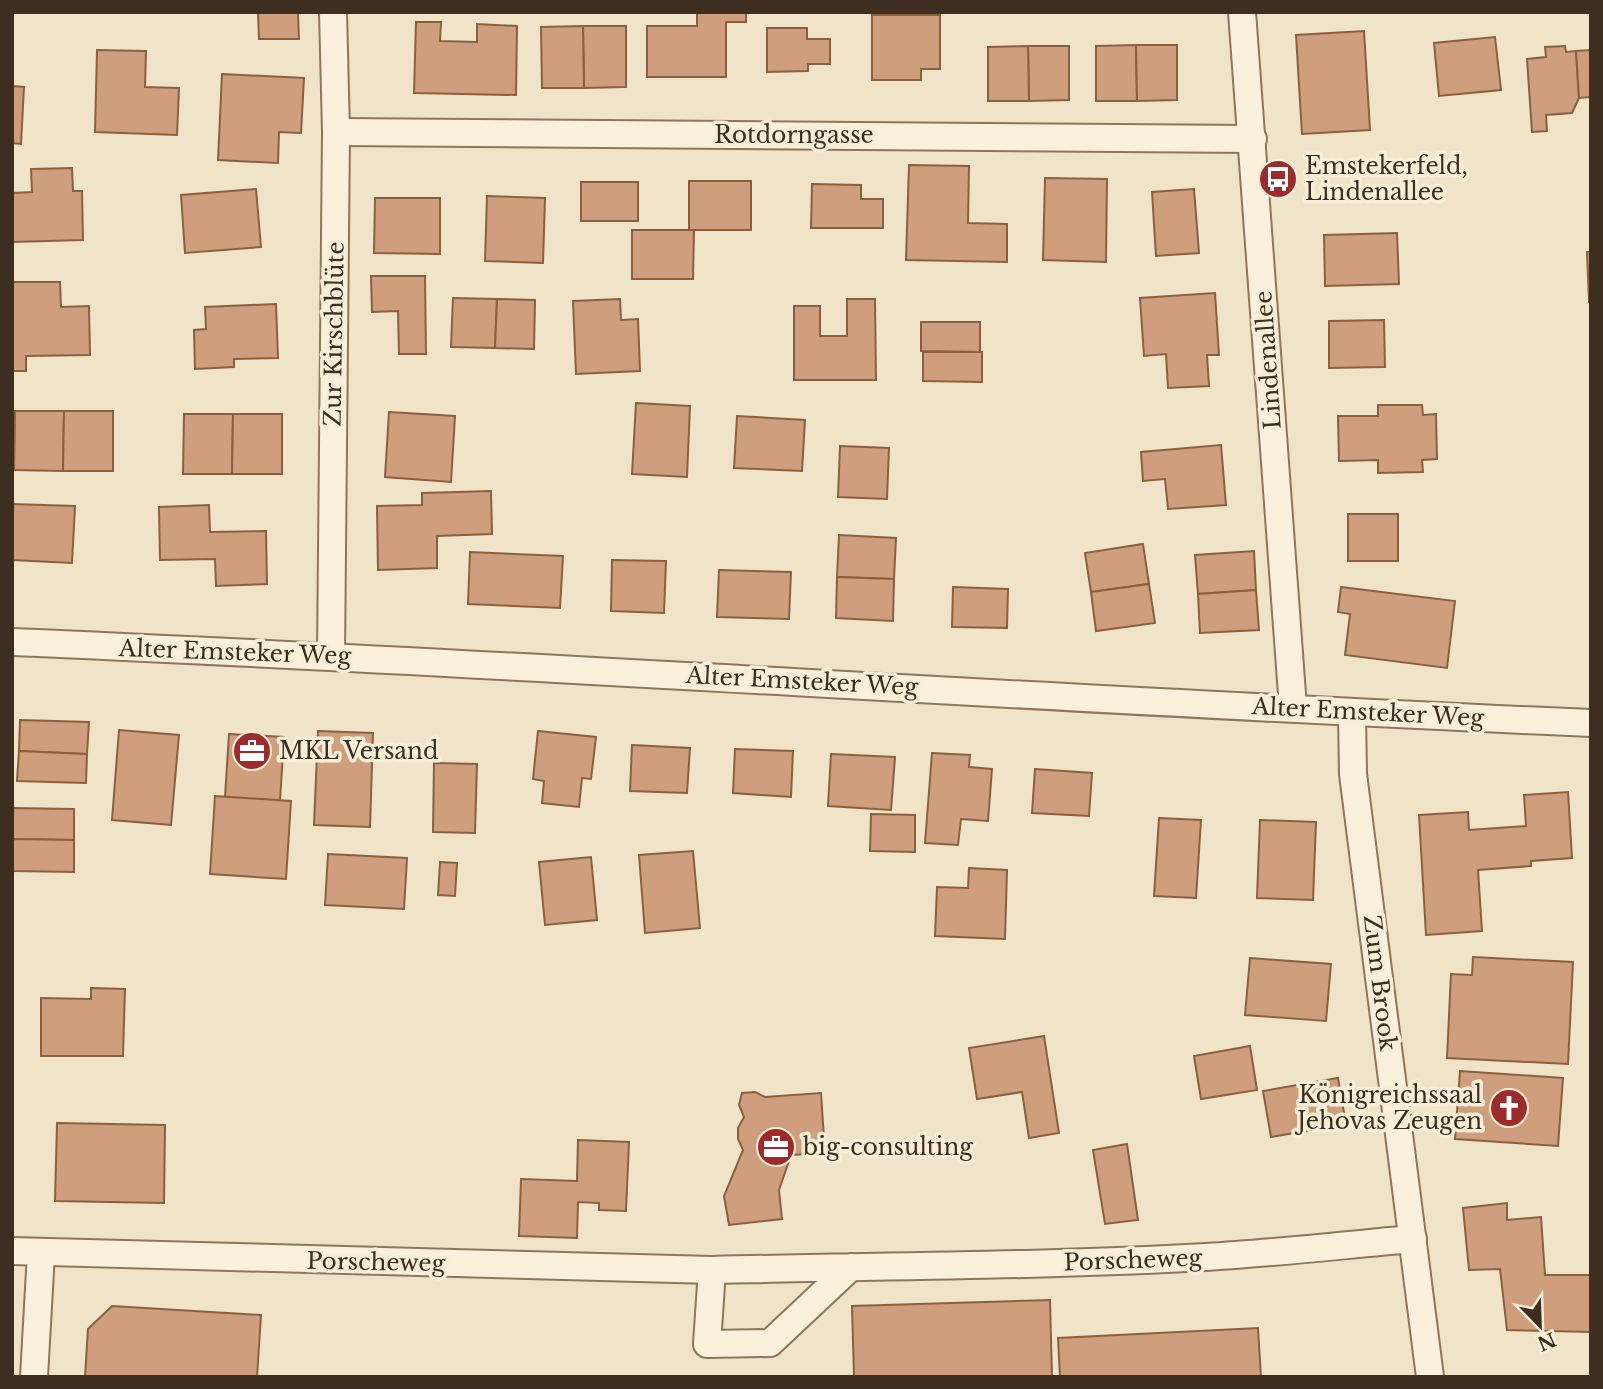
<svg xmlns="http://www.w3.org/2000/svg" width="1603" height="1389" viewBox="0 0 1603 1389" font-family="'Libre Baskerville',serif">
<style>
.building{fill:#cf9f7d;stroke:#8d5f41;stroke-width:2}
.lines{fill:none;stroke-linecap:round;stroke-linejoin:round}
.minor-casing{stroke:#8d765c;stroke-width:30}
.minor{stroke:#faf1dc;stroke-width:26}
.labels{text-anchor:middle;stroke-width:7;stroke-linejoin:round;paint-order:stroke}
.street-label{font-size:23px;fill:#3d2e20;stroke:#f7eed8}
.poi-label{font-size:23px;fill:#3d2e20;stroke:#f7eed8;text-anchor:start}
</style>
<rect width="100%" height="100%" fill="#f0e4c8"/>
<g class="building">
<polygon points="258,12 298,12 299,39 259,39"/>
<polygon points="697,12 746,12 746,22 726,22 726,77 647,77 647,26 697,26"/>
<polygon points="872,15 940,15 940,69 921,69 921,80 872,80"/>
<polygon points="416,22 441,22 440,41 477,42 477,24 517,26 516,95 414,93"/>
<polygon points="583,26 626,26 626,87 584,88"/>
<polygon points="583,26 584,88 542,88 541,27"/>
<polygon points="767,28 807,28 807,39 830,39 830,64 808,64 808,71 767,72"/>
<polygon points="1364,31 1370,130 1302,134 1296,35"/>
<polygon points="1495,37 1501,90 1439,96 1434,43"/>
<polygon points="1136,45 1137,101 1096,101 1096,46"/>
<polygon points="1136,45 1177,45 1177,100 1137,101"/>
<polygon points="1028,46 1069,46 1069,100 1029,101"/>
<polygon points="1028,46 1029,101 988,101 988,47"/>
<polygon points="1565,46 1566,52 1576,51 1579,98 1572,113 1546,115 1547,131 1532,132 1527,59 1546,57 1545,47"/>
<polygon points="97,50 146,51 145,87 179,88 177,135 95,132"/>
<polygon points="1591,50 1591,97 1579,98 1576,51"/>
<polygon points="222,74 304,78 301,133 279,132 278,163 218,160"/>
<polygon points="12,86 24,87 21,144 12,143"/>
<polygon points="909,165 969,166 968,223 1007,224 1007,262 906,260"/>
<polygon points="72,168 73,191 82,191 83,240 12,242 12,193 32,192 31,169"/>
<polygon points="1045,178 1107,179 1106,262 1043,260"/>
<rect x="689" y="181" width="62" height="49"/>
<rect x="581" y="182" width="57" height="39"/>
<polygon points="812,184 861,185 861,199 883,199 883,228 811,228"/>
<polygon points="256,189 261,247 185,253 181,195"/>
<polygon points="1194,189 1199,253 1156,256 1152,192"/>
<polygon points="487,196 545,198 543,263 485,261"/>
<polygon points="375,198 440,198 440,254 374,253"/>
<polygon points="632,230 694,230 693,279 632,279"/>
<polygon points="1397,233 1399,284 1325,286 1324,235"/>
<polygon points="1587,252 1591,252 1591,302 1589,302"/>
<polygon points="371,276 425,276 426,354 399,354 398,311 372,312"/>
<polygon points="12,282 60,282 61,307 89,306 90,355 26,356 26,371 12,371"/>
<polygon points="1215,293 1219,355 1207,355 1209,386 1168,388 1166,354 1144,356 1140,298"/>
<polygon points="453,298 497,299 495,348 451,347"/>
<polygon points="497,299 535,300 534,349 495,348"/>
<polygon points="620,299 621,320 638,319 640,371 576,374 573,301"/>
<polygon points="847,299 875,299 876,380 794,380 794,306 820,306 820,336 847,336"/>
<polygon points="276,304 278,358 234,359 234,367 195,369 194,330 206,329 205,307"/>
<polygon points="1384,320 1385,367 1329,368 1329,321"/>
<polygon points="921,322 980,322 980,352 921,351"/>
<polygon points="923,352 982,352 982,382 923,381"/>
<polygon points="636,403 690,406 687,477 632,474"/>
<polygon points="1378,405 1422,405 1423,415 1436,414 1437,459 1422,460 1423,472 1378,473 1378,460 1339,461 1338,416 1378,416"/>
<polygon points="15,411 64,411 63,471 14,470"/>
<polygon points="64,411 113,411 113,471 63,471"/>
<polygon points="389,412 455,416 451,482 385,477"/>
<polygon points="184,414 233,414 232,474 183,474"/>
<polygon points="233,414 282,414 282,474 232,474"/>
<polygon points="737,416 805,420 802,471 734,468"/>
<polygon points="1221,445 1226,505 1168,509 1165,479 1143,481 1141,452"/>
<polygon points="840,446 889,448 887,499 838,497"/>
<polygon points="491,491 492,534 437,536 437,568 378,570 377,506 422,505 422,493"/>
<polygon points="12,504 75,506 72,563 12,560"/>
<polygon points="209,505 210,532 266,531 267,584 216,586 215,559 160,560 159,507"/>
<rect x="1348" y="514" width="50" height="47"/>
<polygon points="839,535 896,538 894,579 837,577"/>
<polygon points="1143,544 1149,584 1091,592 1085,553"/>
<polygon points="1254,551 1256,590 1198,594 1195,555"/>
<polygon points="470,552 563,556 560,608 468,604"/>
<polygon points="612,560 666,561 664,613 611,611"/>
<polygon points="719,570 791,572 789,619 717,617"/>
<polygon points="837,577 894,579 893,621 836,618"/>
<polygon points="1149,584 1155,623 1096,631 1091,592"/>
<polygon points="953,587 1008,589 1007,628 952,627"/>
<polygon points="1341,587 1455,601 1447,668 1345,655 1350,614 1338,612"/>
<polygon points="1256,590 1259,630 1200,633 1198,594"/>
<polygon points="20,720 89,722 87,754 19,751"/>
<polygon points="119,730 179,735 171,825 112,820"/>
<polygon points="318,731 373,733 370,827 314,825"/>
<polygon points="538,731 596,737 591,779 582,778 579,807 542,803 544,781 533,779"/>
<polygon points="229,734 284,737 280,801 225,797"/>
<polygon points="632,745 690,748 687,793 630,791"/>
<polygon points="735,749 793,751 791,797 733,793"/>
<polygon points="19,751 87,754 86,783 17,781"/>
<polygon points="932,753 970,755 969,767 992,769 988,821 961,819 958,845 925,843"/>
<polygon points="831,754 895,757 891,810 828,806"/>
<polygon points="434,763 477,764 475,833 433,832"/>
<polygon points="1035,769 1092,773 1089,816 1032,813"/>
<polygon points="1568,792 1572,858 1531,861 1531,866 1478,870 1482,931 1426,935 1419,815 1468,812 1469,830 1526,826 1524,795"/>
<polygon points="215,796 291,801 286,879 210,874"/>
<polygon points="12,808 74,809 74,840 12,839"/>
<polygon points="871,814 915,815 915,852 870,851"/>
<polygon points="1159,818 1201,820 1196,898 1154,896"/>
<polygon points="1260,820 1316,822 1313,900 1257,898"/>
<polygon points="12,839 74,840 74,872 12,871"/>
<polygon points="693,851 700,928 645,933 639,855"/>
<polygon points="328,854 407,858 404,909 325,905"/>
<polygon points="591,857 597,920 545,925 539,862"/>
<polygon points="440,862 457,863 455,896 438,895"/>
<polygon points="969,868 1007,870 1005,939 935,936 937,887 968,888"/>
<polygon points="1473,957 1573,962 1568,1064 1447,1058 1451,974 1472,975"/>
<polygon points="1250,958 1331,964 1326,1021 1245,1015"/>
<polygon points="91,988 125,989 123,1056 41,1056 41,998 91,999"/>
<polygon points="1044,1036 1059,1133 1029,1138 1022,1092 977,1099 969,1048"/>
<polygon points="1250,1046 1257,1090 1201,1099 1194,1056"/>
<polygon points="1460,1071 1563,1078 1558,1146 1455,1139"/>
<polygon points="1338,1078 1346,1124 1271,1137 1263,1091"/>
<polygon points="755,1092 765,1097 821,1093 825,1153 791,1155 779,1190 782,1219 729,1225 724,1196 743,1150 738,1139 738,1128 744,1117 739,1105 742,1093"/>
<polygon points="57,1123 165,1125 164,1203 55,1201"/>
<polygon points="578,1140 629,1142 626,1211 599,1210 599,1203 578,1202 577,1238 519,1236 521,1179 577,1181"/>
<polygon points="1127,1144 1138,1220 1105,1224 1093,1150"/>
<polygon points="1507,1203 1507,1220 1541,1217 1545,1275 1591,1275 1591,1332 1507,1330 1500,1269 1469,1270 1463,1208"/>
<polygon points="1050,1300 1052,1377 854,1377 852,1306"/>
<polygon points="112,1306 261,1315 257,1377 85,1377 88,1329"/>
<polygon points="1258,1328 1261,1377 1060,1377 1058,1338"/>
</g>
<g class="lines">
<defs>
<g id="minor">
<polyline points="1242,12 1293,708"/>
<polyline points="336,132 1253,139"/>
<path d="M12,642C539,664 1064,701 1591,723"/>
<polyline points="331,655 336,132 333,12"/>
<polyline points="1352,713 1353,774 1430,1377"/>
<polyline points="12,1251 712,1270"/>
<path d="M851,1267L770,1343L707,1344L712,1270C877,1266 1041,1266 1206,1257C1275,1253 1344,1245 1413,1239"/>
<polyline points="34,1377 41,1253"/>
</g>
</defs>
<use href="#minor" class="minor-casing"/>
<use href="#minor" class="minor"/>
</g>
<defs>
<symbol id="bus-disc" viewBox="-11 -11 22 22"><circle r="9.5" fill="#9e2a2b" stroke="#f7eed8"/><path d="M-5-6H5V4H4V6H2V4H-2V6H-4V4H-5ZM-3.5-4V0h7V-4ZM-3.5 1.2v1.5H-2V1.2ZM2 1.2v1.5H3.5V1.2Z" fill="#fff"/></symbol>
<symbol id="office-disc" viewBox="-11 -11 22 22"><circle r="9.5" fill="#9e2a2b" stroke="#f7eed8"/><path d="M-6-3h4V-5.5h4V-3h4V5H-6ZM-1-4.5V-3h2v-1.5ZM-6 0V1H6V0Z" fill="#fff"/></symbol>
<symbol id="church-disc" viewBox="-11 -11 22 22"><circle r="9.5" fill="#9e2a2b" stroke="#f7eed8"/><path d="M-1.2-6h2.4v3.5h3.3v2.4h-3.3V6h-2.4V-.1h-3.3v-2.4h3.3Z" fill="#fff"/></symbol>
</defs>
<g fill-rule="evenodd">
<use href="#bus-disc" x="1256" y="157" width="44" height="44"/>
<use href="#office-disc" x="230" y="729" width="44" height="44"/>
<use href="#church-disc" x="1487" y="1086" width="44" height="44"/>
<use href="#office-disc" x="754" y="1125" width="44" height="44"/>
</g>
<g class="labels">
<g class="street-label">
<text x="794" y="143">Rotdorngasse</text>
<text transform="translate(334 334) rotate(-89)" y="8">Zur Kirschblüte</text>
<text transform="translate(1268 360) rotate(-94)" y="8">Lindenallee</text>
<text transform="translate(235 652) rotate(2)" y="8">Alter Emsteker Weg</text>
<text transform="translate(802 681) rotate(3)" y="8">Alter Emsteker Weg</text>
<text transform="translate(1368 712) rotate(3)" y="8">Alter Emsteker Weg</text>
<text transform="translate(1380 983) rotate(83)" y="8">Zum Brook</text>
<text transform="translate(1133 1260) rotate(-2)" y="8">Porscheweg</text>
<text transform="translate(376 1262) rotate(1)" y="8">Porscheweg</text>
</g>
<g class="poi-label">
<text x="1305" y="174">Emstekerfeld,<tspan x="1305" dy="26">Lindenallee</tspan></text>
<text x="279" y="759">MKL Versand</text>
<text x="1482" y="1103" text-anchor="end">Königreichssaal<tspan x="1482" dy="26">Jehovas Zeugen</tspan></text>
<text x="803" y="1155">big-consulting</text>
</g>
</g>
<rect width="1603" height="1389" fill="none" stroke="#3d2e20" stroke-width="28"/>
<g transform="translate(1540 1326) rotate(157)" stroke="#f7eed8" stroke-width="5" paint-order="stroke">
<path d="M0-5L12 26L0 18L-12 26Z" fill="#3d2e20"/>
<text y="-10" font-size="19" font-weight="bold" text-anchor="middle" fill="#3d2e20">N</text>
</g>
</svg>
